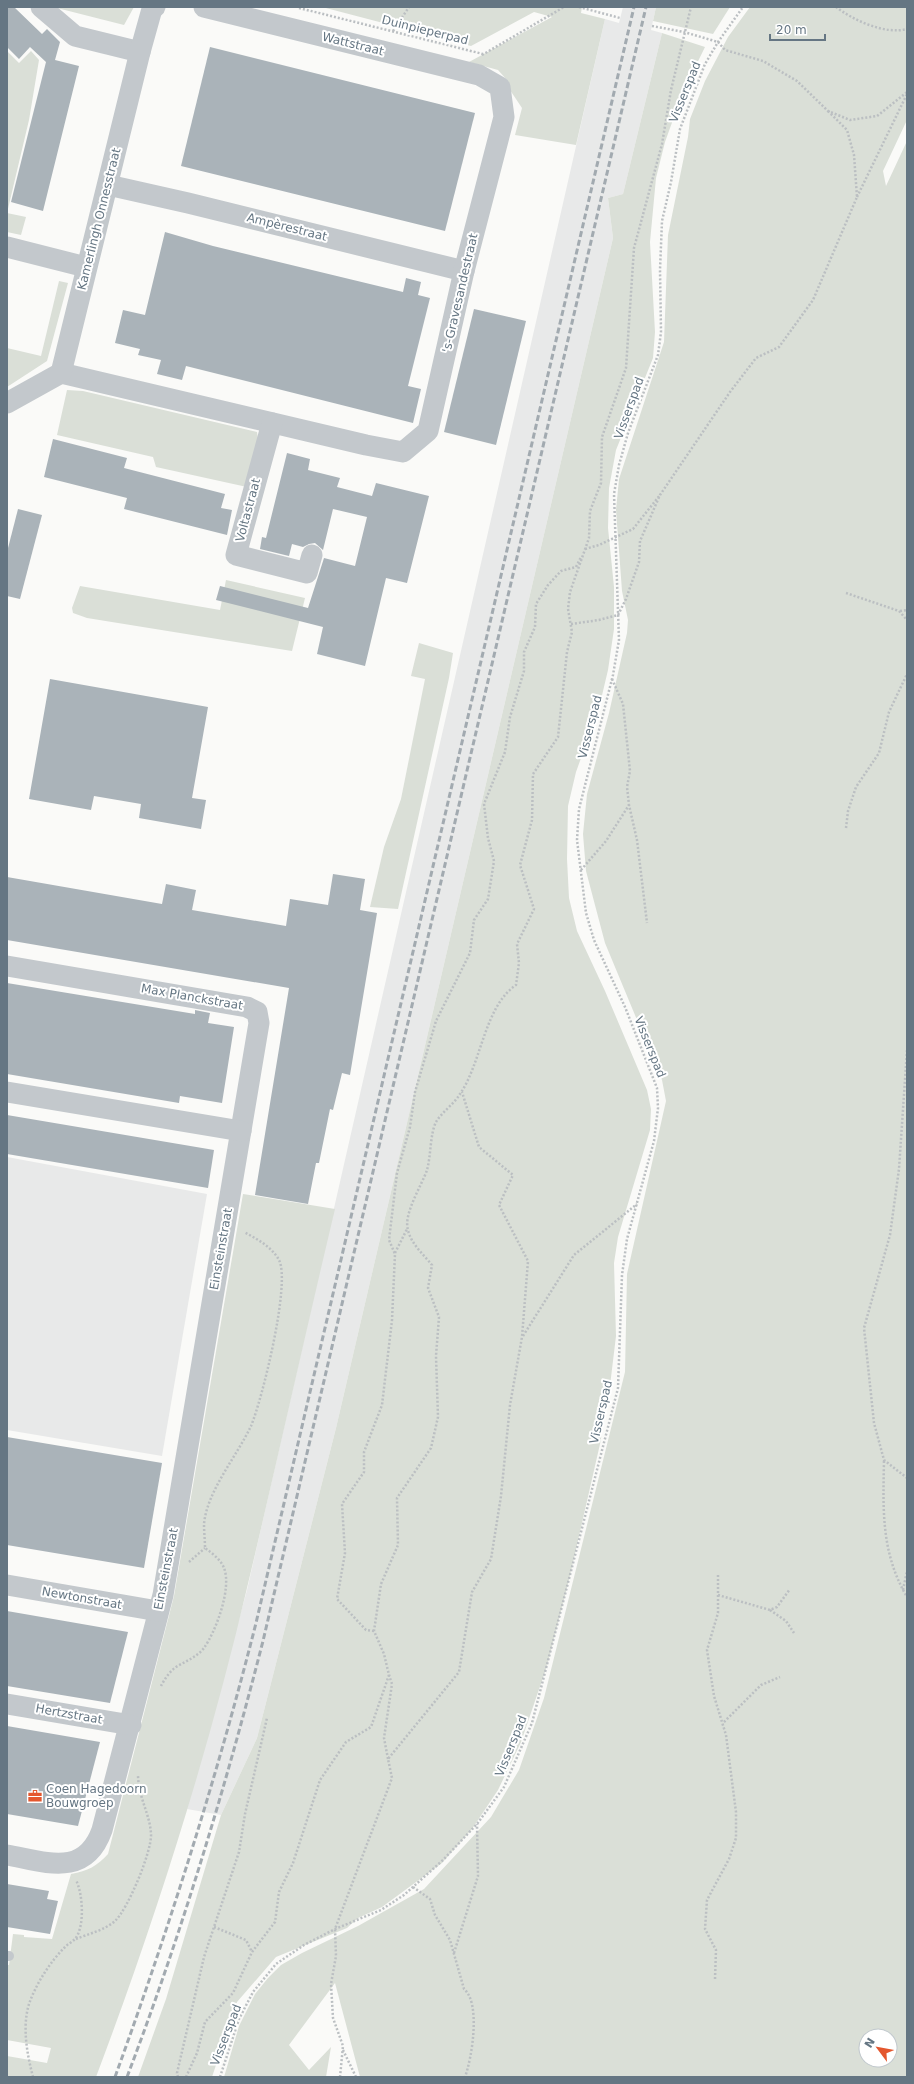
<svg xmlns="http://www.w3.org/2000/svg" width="914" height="2084" viewBox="0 0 914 2084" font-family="'DejaVu Sans',sans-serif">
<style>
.built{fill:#e8e9e9}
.green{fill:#dadfd7;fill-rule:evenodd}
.building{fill:#aab3b9}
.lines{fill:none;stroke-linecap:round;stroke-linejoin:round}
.path{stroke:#bbbfc2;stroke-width:2.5;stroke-dasharray:2 2;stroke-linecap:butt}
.lane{stroke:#c3c8cc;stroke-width:10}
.street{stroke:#c3c8cc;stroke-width:21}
.rail{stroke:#a2aab0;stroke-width:3;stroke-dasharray:6 3;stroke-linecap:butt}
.labels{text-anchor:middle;stroke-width:4;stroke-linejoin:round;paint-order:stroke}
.street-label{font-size:12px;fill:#657683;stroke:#fff}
.poi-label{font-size:12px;fill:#657683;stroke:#fff;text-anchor:start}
</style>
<rect width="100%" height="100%" fill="#fafaf8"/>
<g class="built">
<polygon points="623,7 656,7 651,30 662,33 623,194 608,198 613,238 336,1428 257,1738 221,1815 187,1809 247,1590 605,19 619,23"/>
<polygon points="7,1157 207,1194 162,1456 7,1430"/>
</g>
<g class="green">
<polygon points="53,7 134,7 124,25"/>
<polygon points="322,7 582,7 581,13 605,19 576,145 515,135 522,108 510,90 507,80 498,70 469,62 552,17 534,12 471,46"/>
<polygon points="656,7 730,7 713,34 653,21"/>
<path d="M750,7H907V120L883,171L886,186L907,141V2077H360L335,1983L289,2045L309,2070L331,2047L326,2077H224L239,2026L255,1994L268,1978L281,1965L302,1953L358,1926L424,1889L491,1817L519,1770L544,1698L625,1372L627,1274L666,1101L662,1080L605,943L586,871L583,834L587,794L609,713L627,633L628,620L622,591L616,510L619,479L664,342L668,235L688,137L690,119L705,81L728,37ZM866,2036H890V2060H866Z"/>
<polygon points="662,33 705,47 683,92 665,142 656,178 650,242 655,332 653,358 616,450 609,488 608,528 614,587 614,629 608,670 599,708 576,772 568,806 567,859 569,898 577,931 605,991 647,1090 651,1109 650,1130 618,1237 614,1263 616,1336 609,1394 600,1444 569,1580 547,1666 521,1742 498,1790 472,1829 442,1863 382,1907 358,1918 347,1928 276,1957 237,2002 212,2077 138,2077 166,1999 221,1815 257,1738 336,1428 613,238 608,198 623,194"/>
<polygon points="7,51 19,63 31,51 39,60 29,120 7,213 26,217 21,235 7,232"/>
<polygon points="59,281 68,283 47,361 7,387 7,348 41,356"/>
<polygon points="67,390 83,391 257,432 258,439 247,487 156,467 153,457 57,435"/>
<polygon points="226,580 305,598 292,651 87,618 73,613 72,608 80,586 220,610"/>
<polygon points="419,643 453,653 449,678 398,909 370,907 384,847 401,799 425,679 411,676"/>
<path d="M243,1194L335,1209C305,1335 277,1462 247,1588C208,1754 156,1918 96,2077H7V2056L47,2063L51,2048L7,2040V1965H9L13,1934L24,1935V1937L52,1939L71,1874C88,1871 97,1866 108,1854L174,1596Z"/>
</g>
<g class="building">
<polygon points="7,7 14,7 42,34 47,29 60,42 55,60 79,66 43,211 11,202 46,62 30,47 19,59 7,47"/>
<polygon points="210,47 475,113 445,231 181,166"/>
<polygon points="165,232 213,246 403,292 406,278 421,282 418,295 430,298 408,386 421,389 413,423 186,366 182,380 157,374 161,360 138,355 140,349 115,343 123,310 145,315"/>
<polygon points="474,309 526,321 496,445 444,432"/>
<polygon points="53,439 127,458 124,468 225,494 221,508 232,510 227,535 124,509 127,498 44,477"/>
<polygon points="287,453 310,459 308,470 340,478 337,487 372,496 376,483 429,496 407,583 386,578 365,666 317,654 323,627 216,600 220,586 308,608 324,558 355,566 367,517 333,509 323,550 315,543 309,544 303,547 292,544 289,556 260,549 262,537 266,538"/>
<polygon points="18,509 42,515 20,599 7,596 7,552"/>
<polygon points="50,679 208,707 192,798 206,800 201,829 139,818 141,804 94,796 91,810 29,799"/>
<polygon points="333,874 365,879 360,910 377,913 350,1075 342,1073 333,1110 330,1109 319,1163 316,1163 308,1204 255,1195 289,988 7,940 7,877 162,904 166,884 196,890 192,910 286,926 290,899 328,905"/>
<polygon points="7,983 195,1014 195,1010 210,1013 208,1023 234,1027 222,1103 180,1096 179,1103 7,1074"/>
<polygon points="7,1115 214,1150 208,1188 7,1154"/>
<polygon points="7,1437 162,1463 144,1568 7,1545"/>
<polygon points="7,1611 128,1632 110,1703 7,1686"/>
<polygon points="7,1726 100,1742 78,1826 7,1814"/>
<polygon points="7,1884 49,1891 47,1899 58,1901 50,1934 7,1927"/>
</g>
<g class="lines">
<g class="path">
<polyline points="579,7 620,18"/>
<path d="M836,7C853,20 885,35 907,29"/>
<polyline points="299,8 483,54"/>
<polyline points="652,26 684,32 718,42"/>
<polyline points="393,31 409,7"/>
<polyline points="718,42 725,50 763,61 797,81 828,111 850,120 877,116 907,92"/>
<polyline points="482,55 564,7"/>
<polyline points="857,197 907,94"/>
<polyline points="585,549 599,545 633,529 660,495"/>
<polyline points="846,593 899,611 907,620"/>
<polyline points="900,611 907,610"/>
<polyline points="571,624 599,620 618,615 626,599 639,562 640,541 660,495 730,392 756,358 779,347 813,300 857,197 854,155 847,130 828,111"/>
<polyline points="612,679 623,704 630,771 627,787 629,805 637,840 647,923"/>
<polyline points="846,828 848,811 856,787 879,753 889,712 907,674"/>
<polyline points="581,870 606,841 629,805"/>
<polyline points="907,1050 899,1169 890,1235 864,1328 874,1423 884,1460 907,1478"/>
<polyline points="395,1253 407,1229"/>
<polyline points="523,1336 574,1255 637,1204"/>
<path d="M884,1461C883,1510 881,1553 907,1597"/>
<polyline points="189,1562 205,1548"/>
<polyline points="903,1590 907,1571"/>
<polyline points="718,1595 770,1610 777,1607 790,1589"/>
<polyline points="770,1610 786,1621 794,1633"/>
<polyline points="374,1631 366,1630 337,1599 345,1553 342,1504 364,1472 364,1452 382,1405 392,1320 395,1254 389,1240 397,1173 410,1127 415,1092 436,1021 470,953 474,920 488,899 494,861 488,838 484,804 505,752 510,717 524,671 524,652 535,627 536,604 548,585 561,571 576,567 581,557"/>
<path d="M161,1686C164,1680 170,1671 176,1667C186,1661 197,1657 204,1648C216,1631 232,1588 224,1568C221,1560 212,1553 205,1548C205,1540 204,1532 204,1524C207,1491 237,1456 251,1426C262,1400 291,1283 279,1260C272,1247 257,1239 244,1232"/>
<polyline points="724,1722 761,1685 780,1677"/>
<polyline points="388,1759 384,1738 392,1684 389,1675"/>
<path d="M413,1887L430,1899L435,1915L450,1940L464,1989C481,2003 472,2058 465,2077"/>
<path d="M214,1927L246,1940L252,1952L275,1922L279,1892L293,1863L320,1780L346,1742L371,1727L389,1675L384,1654L374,1631L381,1584L398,1545L397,1498L431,1448L438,1417L436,1356L439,1317L428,1288L432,1265C424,1255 411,1244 408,1230C403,1214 422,1185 427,1170C431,1156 430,1134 436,1122C442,1112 454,1104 460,1094C482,1062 484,1007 516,985L519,963L517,944L534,909L520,865L532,820L533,774L558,737L567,652L572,632L568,609L570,592L589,538L590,511L601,483L602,437L626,368L634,248L662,144L671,90L691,7"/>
<path d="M76,1939C88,1934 105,1930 115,1921C128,1909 152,1851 151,1834C150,1814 138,1797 138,1774"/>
<polyline points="454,1953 478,1876 477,1824"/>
<polyline points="715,1979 716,1950 705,1929 707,1900 729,1859 736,1838 736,1812 726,1735 714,1696 707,1650 718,1613 718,1574"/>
<polyline points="343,2050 356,2077"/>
<path d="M33,2077C27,2054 22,2027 29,2004C36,1984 50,1962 65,1947C68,1944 72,1942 75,1939C85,1927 83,1894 76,1880"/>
<polyline points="178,2077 177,2073 204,1957 239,1852 245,1814 267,1718"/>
<polyline points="186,2077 197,2053 205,2022 233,1993 252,1952"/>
<polyline points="220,2077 239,2019 253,1992 276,1964 304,1945 335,1929 381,1910 404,1895 443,1860 477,1824 504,1787 532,1723 618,1388 622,1275 627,1239 654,1141 658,1108 657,1088 625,1007 594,940 586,913 577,840 579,809 613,675 619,640 614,494 619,465 628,433 658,355 661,332 660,270 662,221 671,182 680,129 705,64 718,42 743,7"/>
<polyline points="340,2077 343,2046 333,2018 331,1984 336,1956 335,1929 392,1778 388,1759 459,1672 472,1592 491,1559 501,1496 510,1405 522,1337 528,1261 499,1205 513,1175 479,1147 462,1092"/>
</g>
<polyline class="lane" points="7,1956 9,1956"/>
<g class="street">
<polyline points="41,7 75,36 140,52"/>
<polyline points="108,185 188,203 464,271"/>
<polyline points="7,247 86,267"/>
<polyline points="61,373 366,445 403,452 428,431 464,271 504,117 500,87 479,75 204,7"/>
<polyline points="7,403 61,373 140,52 152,9 155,7"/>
<polyline points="272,423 236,555 307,573 312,555"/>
<path d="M7,966L247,1007L257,1012L259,1023L163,1595L102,1830C85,1878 46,1862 7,1855"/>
<polyline points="7,1092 241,1131"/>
<polyline points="7,1585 158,1611"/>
<polyline points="7,1704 131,1725"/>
</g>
<g class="rail">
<path d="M115,2077C169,1928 217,1777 256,1623L634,7"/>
<path d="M127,2077C181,1935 225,1789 263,1641L646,7"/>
</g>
</g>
<defs>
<symbol id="office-bare" viewBox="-9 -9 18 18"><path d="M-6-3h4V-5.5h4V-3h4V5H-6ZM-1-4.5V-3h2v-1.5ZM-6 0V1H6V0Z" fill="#e4572e" stroke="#fff" stroke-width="2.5" paint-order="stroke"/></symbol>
</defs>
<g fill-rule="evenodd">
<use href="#office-bare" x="25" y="1786" width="20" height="20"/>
</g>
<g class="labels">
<g class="street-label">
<text transform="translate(425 30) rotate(14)" y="4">Duinpieperpad</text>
<text transform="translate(353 44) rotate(14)" y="4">Wattstraat</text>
<text transform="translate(685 92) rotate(-68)" y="4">Visserspad</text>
<text transform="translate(99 219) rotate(-76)" y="4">Kamerlingh Onnesstraat</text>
<text transform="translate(287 227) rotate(14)" y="4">Ampèrestraat</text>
<text transform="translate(460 293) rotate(-77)" y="4">'s-Gravesandestraat</text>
<text transform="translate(629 408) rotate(-70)" y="4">Visserspad</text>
<text transform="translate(248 510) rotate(-75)" y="4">Voltastraat</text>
<text transform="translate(590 727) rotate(-76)" y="4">Visserspad</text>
<text transform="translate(192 997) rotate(10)" y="4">Max Planckstraat</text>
<text transform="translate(650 1047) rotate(68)" y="4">Visserspad</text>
<text transform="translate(221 1249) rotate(-80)" y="4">Einsteinstraat</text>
<text transform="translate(601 1412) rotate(-77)" y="4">Visserspad</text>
<text transform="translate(166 1569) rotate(-79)" y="4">Einsteinstraat</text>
<text transform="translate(82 1598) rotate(10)" y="4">Newtonstraat</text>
<text transform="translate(69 1714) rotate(10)" y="4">Hertzstraat</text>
<text transform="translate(511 1746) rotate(-68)" y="4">Visserspad</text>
<text transform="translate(226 2035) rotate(-69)" y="4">Visserspad</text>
</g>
<g class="poi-label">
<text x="46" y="1793">Coen Hagedoorn<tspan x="46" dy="14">Bouwgroep</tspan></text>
</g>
</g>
<rect width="914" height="2084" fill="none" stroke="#657683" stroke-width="16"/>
<g transform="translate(878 2048) rotate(302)"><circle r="19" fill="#ffffff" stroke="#c1c8cd"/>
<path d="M0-3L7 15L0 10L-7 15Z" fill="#e4572e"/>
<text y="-6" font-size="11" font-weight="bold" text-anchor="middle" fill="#657683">N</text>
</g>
<path d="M770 34v6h55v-6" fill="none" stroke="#657683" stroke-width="2"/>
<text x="776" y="34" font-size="12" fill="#657683" stroke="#ffffff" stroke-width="3" paint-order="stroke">20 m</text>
</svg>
